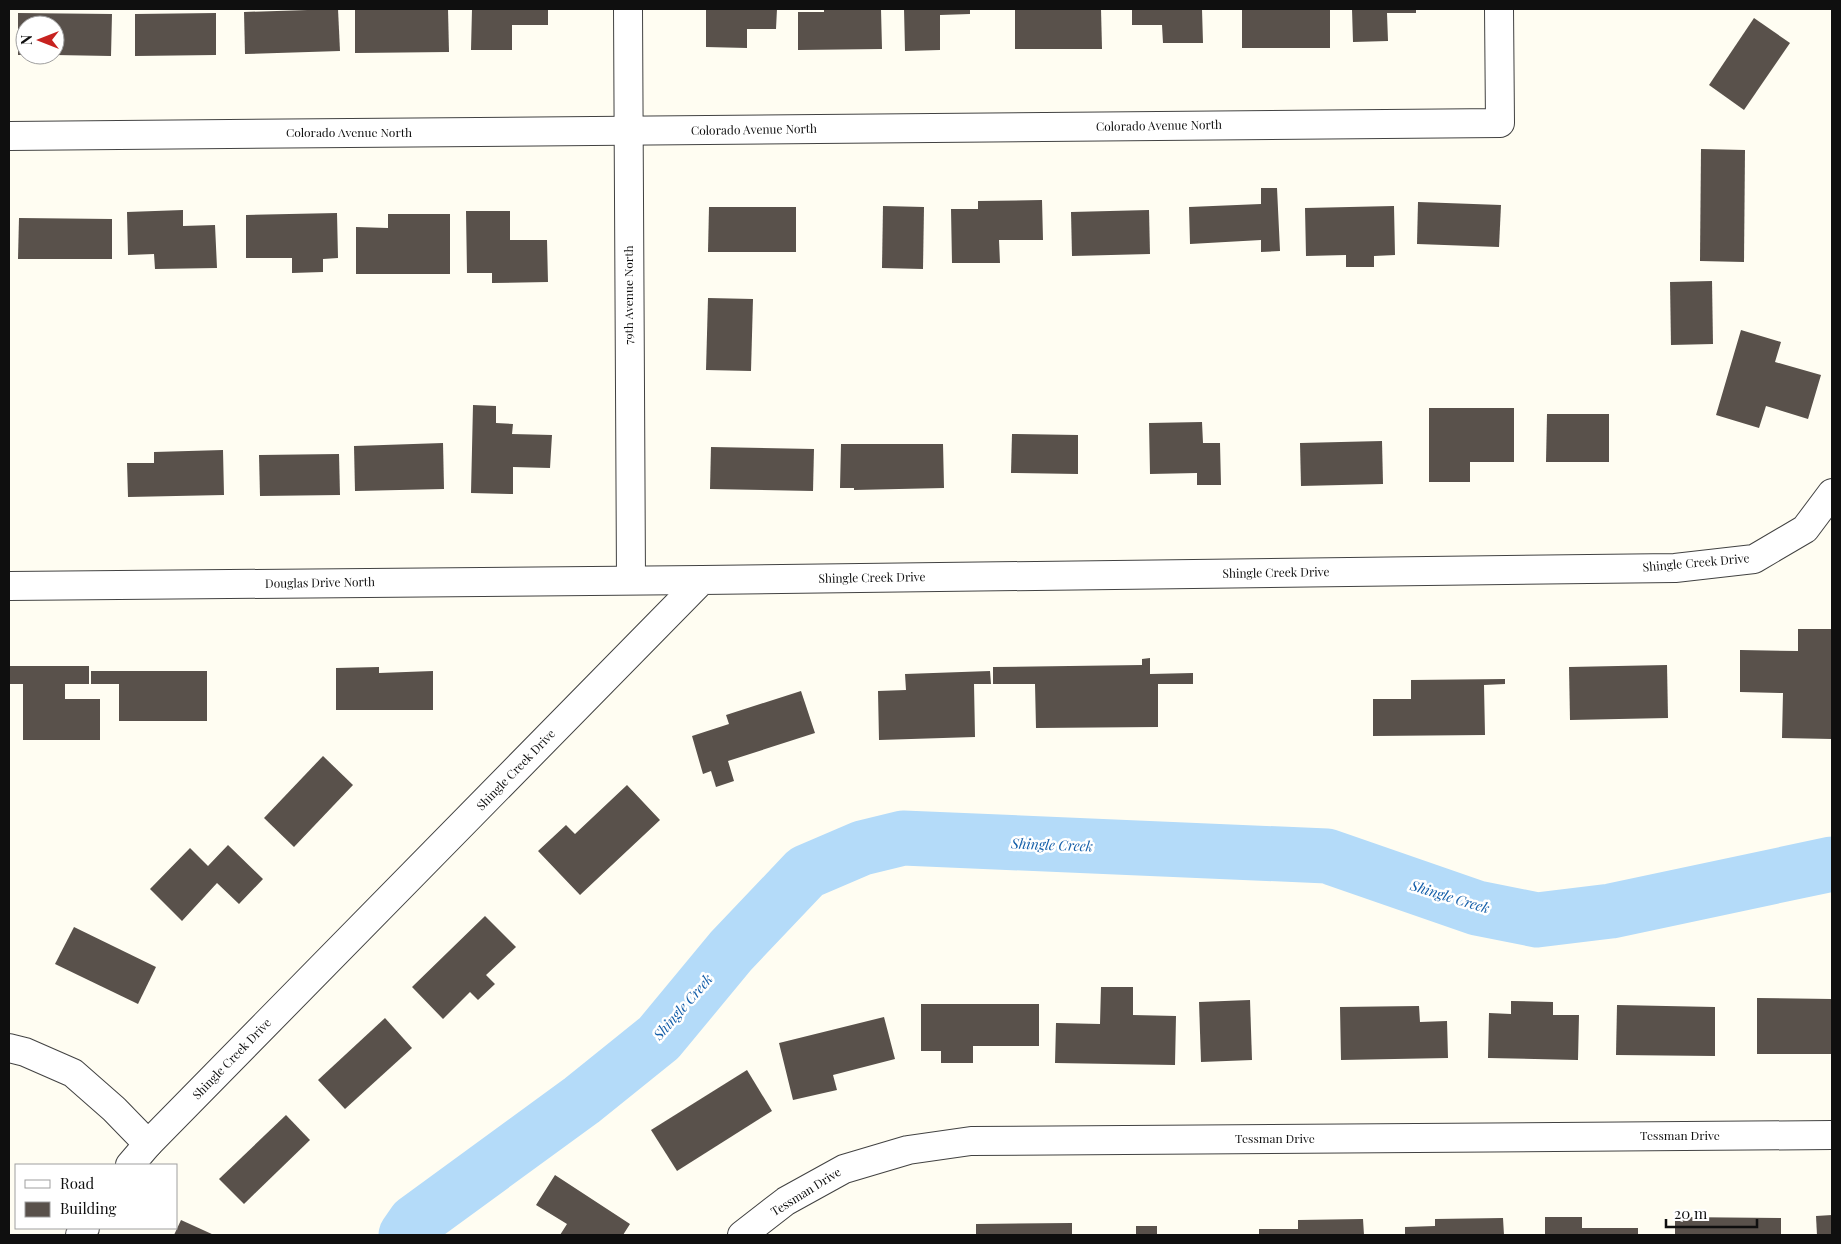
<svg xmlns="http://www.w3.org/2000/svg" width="1841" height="1244" viewBox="0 0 1841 1244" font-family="'Playfair Display',serif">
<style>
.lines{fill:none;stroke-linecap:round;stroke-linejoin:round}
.river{stroke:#b4dbf9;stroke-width:55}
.building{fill:#59514b}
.street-casing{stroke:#424242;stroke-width:30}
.street{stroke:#fff;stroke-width:28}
.labels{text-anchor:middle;stroke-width:5;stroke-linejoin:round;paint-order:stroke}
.street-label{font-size:12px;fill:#0f0f0f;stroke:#fff}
.water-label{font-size:14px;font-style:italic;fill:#125da8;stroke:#fff}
</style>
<rect width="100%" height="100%" fill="#fffdf2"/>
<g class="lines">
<polyline class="river" points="406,1235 415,1222 582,1100 659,1038 731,951 806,872 862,848 903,838 1327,856 1477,908 1537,920 1611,911 1832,864"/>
</g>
<g class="building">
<polygon points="338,9 340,51 245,54 244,12"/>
<polygon points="448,9 449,52 355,53 355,10"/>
<polygon points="472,9 548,9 548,25 512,25 512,50 471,50"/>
<polygon points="706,9 777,9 776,29 747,29 747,48 706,47"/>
<polygon points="824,9 881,9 882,49 798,50 798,12 824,12"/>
<polygon points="904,9 970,9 970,14 940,15 940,50 905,51"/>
<polygon points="1015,9 1101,9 1102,49 1015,49"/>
<polygon points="1132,9 1202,9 1203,43 1163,43 1162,25 1132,25"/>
<rect x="1242" y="9" width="88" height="39"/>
<polygon points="1352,9 1416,9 1416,13 1387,13 1388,41 1353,42"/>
<polygon points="18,13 112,14 111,56 55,55 55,25 25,25 25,55 18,55"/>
<polygon points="216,13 216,55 135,56 135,14"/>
<polygon points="1754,18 1790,43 1744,110 1709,85"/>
<polygon points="1701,149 1745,150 1744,262 1700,261"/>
<polygon points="1261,188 1277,188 1280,251 1261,252 1261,240 1190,244 1189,207 1261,204"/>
<polygon points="1042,200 1043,240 999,240 1000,263 952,263 951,209 978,209 978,201"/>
<polygon points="1418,202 1501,205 1499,247 1417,244"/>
<polygon points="883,206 924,207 923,269 882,268"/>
<polygon points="1394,206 1395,255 1374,256 1374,267 1346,267 1346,255 1306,256 1305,208"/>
<polygon points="709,207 796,207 796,252 708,252"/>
<polygon points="183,210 183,226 215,225 217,268 155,269 154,254 128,255 127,212"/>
<polygon points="1149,210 1150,254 1072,256 1071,212"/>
<polygon points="466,211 510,211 510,240 547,240 548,282 492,283 492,273 467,273"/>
<polygon points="337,213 338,258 323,259 323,272 292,273 292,258 246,258 246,215"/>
<polygon points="388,214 450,214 450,274 356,274 356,227 388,228"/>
<polygon points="19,218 112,219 112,259 18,259"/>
<polygon points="1712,281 1713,344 1671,345 1670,282"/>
<polygon points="708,298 753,299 751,371 706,370"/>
<polygon points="1741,330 1781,342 1775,362 1821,375 1808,419 1766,406 1759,428 1716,415"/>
<polygon points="473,405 496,406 496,423 513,424 512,434 552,435 550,468 513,467 513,494 471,493"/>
<polygon points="1429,408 1514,408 1514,462 1470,462 1470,482 1429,482"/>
<polygon points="1547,414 1609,414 1609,462 1546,462"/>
<polygon points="1202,422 1203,443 1220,443 1221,485 1197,485 1197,473 1150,474 1149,423"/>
<polygon points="1012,434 1078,435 1078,474 1011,473"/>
<polygon points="1382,441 1383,484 1301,486 1300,443"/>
<polygon points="443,443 444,489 355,491 354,446"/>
<polygon points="841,444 943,444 944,488 854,490 854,488 840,488"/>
<polygon points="711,447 814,449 813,491 710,489"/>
<polygon points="223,450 224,495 128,497 127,463 154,463 154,452"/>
<polygon points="339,454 340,495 260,496 259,455"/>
<polygon points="1798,629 1832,629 1832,739 1782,738 1783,693 1740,692 1740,650 1798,651"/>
<polygon points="1150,658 1150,674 1193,673 1193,684 1158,684 1158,727 1036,728 1035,684 993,684 993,667 1142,665 1142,659"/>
<polygon points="1667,665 1668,718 1570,720 1569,667"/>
<polygon points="9,666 89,666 89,684 65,684 65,699 100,699 100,740 23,740 23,684 9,684"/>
<polygon points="379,667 379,673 433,671 433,710 336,710 336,668"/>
<polygon points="91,671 207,671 207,721 119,721 119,684 91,684"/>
<polygon points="990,671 991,684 974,684 975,737 879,740 878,691 906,690 905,674"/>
<polygon points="1505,679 1505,684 1484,685 1485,735 1373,736 1373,699 1411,699 1411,680"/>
<polygon points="801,691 815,733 728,761 734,781 716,787 711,771 703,774 692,736 729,724 726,715"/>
<polygon points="323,756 353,785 294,847 264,818"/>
<polygon points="627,785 660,820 580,895 538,851 566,825 575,834"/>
<polygon points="228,845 263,879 239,904 217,883 182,921 150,889 190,848 208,866"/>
<polygon points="485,916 516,947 486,975 495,984 478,1000 470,992 443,1019 412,987"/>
<polygon points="74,927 156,967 138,1004 55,964"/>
<polygon points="1101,987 1133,987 1133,1015 1176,1016 1175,1065 1055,1063 1056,1023 1100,1024"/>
<polygon points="1757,998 1832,999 1832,1054 1757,1054"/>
<polygon points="1250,1000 1252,1060 1201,1062 1199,1002"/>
<polygon points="1511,1001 1553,1002 1553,1015 1579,1015 1578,1060 1488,1058 1489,1013 1511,1014"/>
<polygon points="921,1004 1039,1004 1039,1046 973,1046 973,1063 941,1063 941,1051 921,1051"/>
<polygon points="1617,1005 1715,1007 1715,1056 1616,1055"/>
<polygon points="1419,1006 1420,1022 1447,1021 1448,1058 1341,1060 1340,1007"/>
<polygon points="884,1017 895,1059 833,1075 837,1090 793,1100 779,1043"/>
<polygon points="385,1018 412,1048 345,1109 318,1080"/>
<polygon points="747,1070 772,1111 677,1171 651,1130"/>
<polygon points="286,1115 310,1140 244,1204 219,1179"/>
<polygon points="555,1175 630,1224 623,1235 560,1235 567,1224 536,1205"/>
<polygon points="1832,1215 1832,1235 1817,1235 1816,1216"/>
<polygon points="1545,1217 1582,1217 1582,1228 1638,1228 1638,1235 1545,1235"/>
<polygon points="1675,1217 1781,1218 1781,1235 1675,1235"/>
<polygon points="1503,1218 1504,1235 1405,1235 1405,1227 1435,1226 1435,1219"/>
<polygon points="1363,1219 1364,1235 1259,1235 1259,1229 1298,1229 1298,1220"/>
<polygon points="181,1220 214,1235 174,1235"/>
<polygon points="1072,1223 1072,1235 976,1235 976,1224"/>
<rect x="1136" y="1226" width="21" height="9"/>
</g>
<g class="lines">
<defs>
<g id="street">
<polyline points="628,9 631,580"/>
<polyline points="9,136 1500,123 1499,9"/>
<polyline points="9,586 702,580"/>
<polyline points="9,1048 25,1052 73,1073 114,1109 148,1144"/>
<polyline points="130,1165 148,1144 702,580 1675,568 1754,559 1805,529 1832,493"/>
<polyline points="80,1235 85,1228"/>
<polyline points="742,1235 786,1201 844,1169 908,1150 971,1141 1832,1135"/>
</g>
</defs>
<use href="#street" class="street-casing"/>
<use href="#street" class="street"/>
</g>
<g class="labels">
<g class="street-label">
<text transform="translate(1159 126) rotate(-1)" y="4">Colorado Avenue North</text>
<text transform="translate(754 130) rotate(-1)" y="4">Colorado Avenue North</text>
<text x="349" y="137">Colorado Avenue North</text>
<text transform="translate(629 295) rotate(-90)" y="4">79th Avenue North</text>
<text transform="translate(1696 563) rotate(-5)" y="4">Shingle Creek Drive</text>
<text transform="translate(1276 573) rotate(-1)" y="4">Shingle Creek Drive</text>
<text transform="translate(872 578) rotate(-1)" y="4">Shingle Creek Drive</text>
<text transform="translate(320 583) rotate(-1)" y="4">Douglas Drive North</text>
<text transform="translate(516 770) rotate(-46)" y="4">Shingle Creek Drive</text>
<text transform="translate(232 1059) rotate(-46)" y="4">Shingle Creek Drive</text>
<text x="1680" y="1140">Tessman Drive</text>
<text x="1275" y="1143">Tessman Drive</text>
<text transform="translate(806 1192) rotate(-32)" y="4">Tessman Drive</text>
</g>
<g class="water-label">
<text transform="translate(1052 845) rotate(2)" y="5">Shingle Creek</text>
<text transform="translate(1450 897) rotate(17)" y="5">Shingle Creek</text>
<text transform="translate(683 1007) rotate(-49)" y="5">Shingle Creek</text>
</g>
</g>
<rect width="1841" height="1244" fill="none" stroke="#0f0f0f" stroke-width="20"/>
<rect x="15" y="1164" width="162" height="65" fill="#ffffff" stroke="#9f9f9f"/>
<rect x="25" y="1180" width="25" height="8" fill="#ffffff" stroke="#9f9f9f"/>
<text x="60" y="1189" font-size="15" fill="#0f0f0f">Road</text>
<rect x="25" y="1202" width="25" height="15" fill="#59514b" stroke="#9f9f9f"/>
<text x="60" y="1214" font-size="15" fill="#0f0f0f">Building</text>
<g transform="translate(40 40) rotate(270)"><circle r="24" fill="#ffffff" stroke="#9f9f9f"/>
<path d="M0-4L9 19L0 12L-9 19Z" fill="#c72220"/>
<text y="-8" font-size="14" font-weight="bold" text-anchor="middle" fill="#0f0f0f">N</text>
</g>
<path d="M1666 1219v8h91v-8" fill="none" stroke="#0f0f0f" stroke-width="2.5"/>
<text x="1674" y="1219" font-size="15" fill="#0f0f0f" stroke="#ffffff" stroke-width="4" paint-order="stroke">20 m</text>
</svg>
